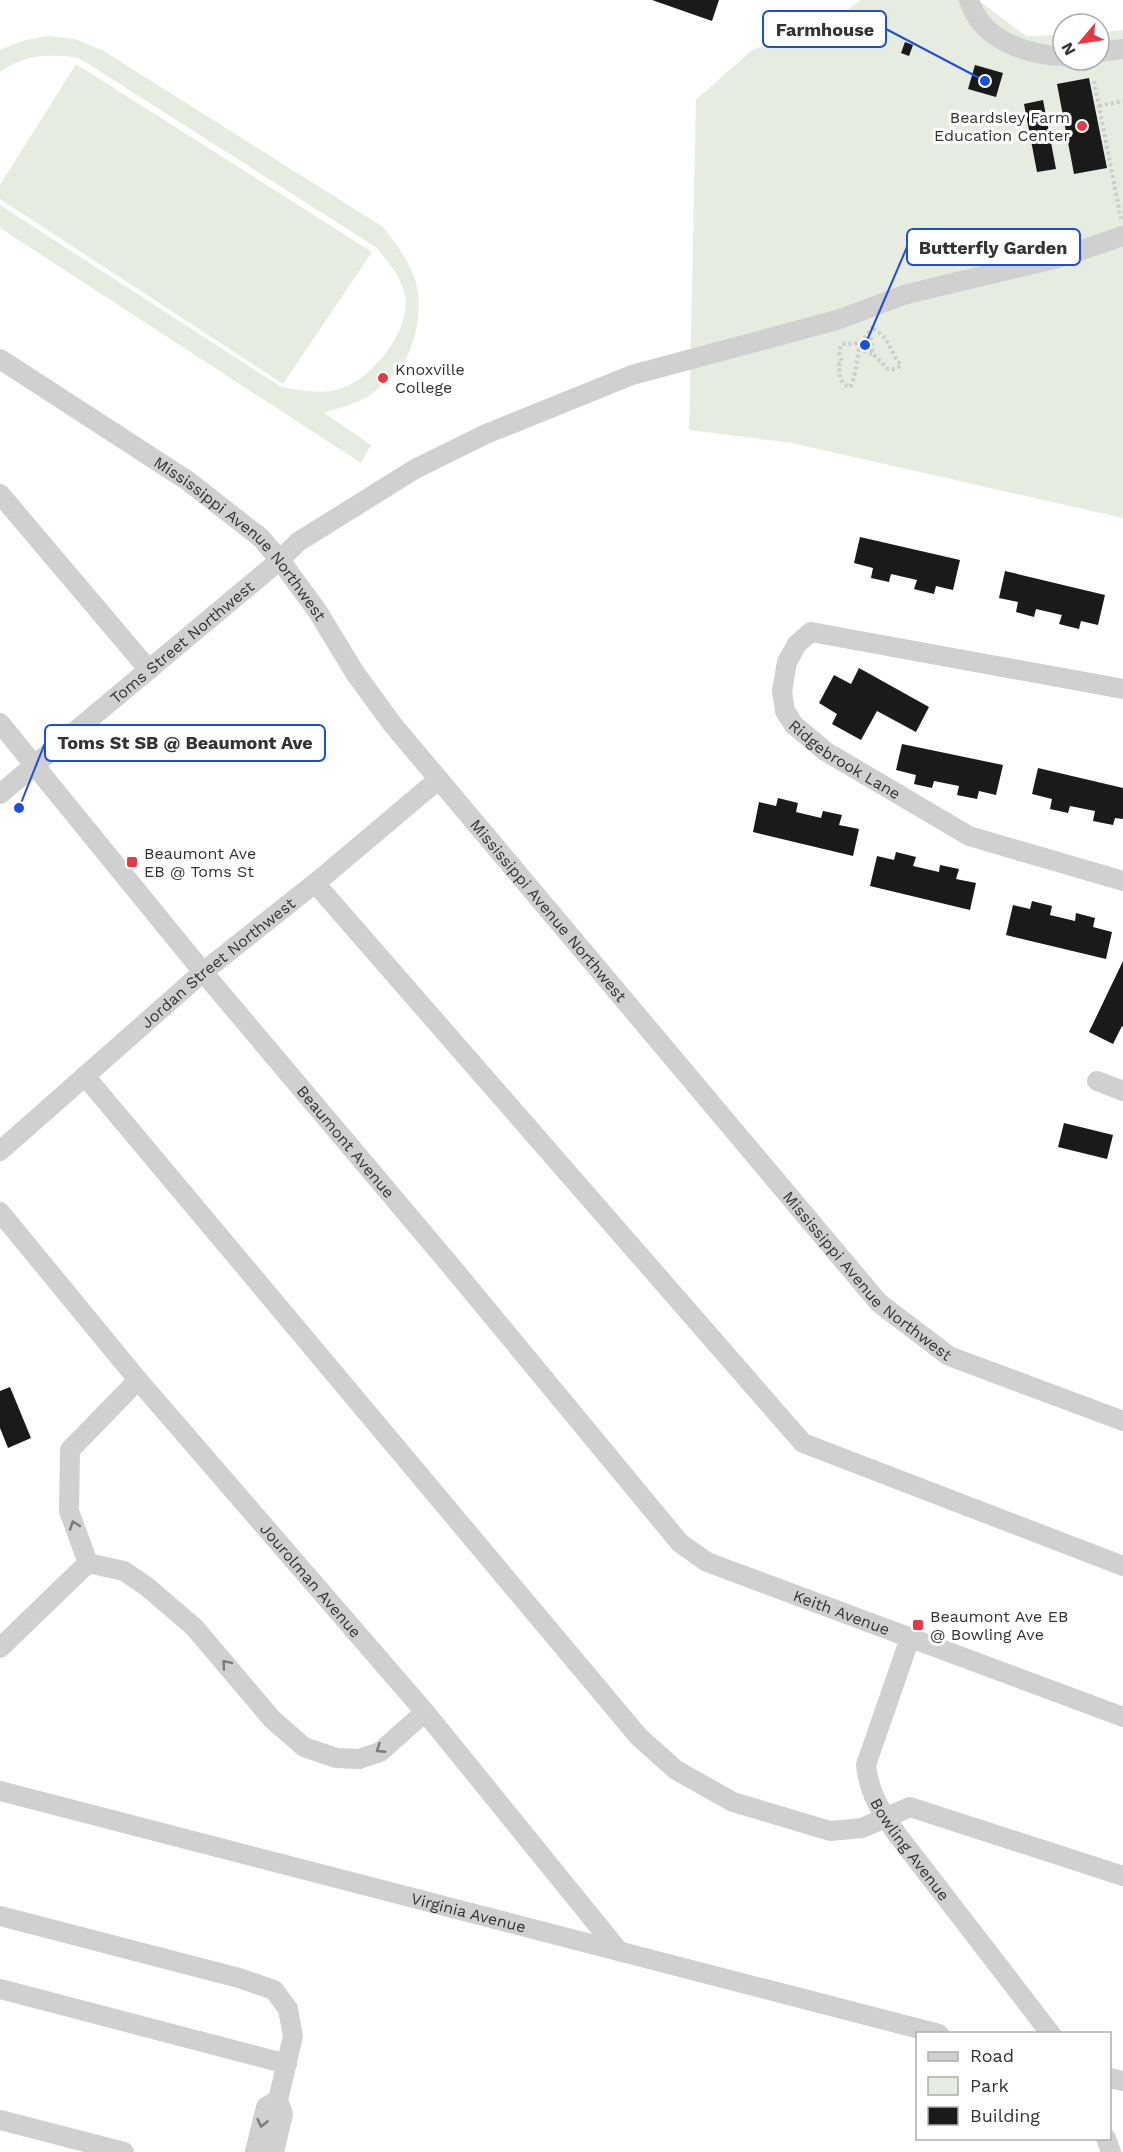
<svg xmlns="http://www.w3.org/2000/svg" width="1123" height="2152" viewBox="0 0 1123 2152" font-family="'Work Sans',sans-serif">
<style>
.green{fill:#e6ecdf}
.building{fill:#1a1a1a}
.lines{fill:none;stroke-linecap:round;stroke-linejoin:round}
.path{stroke:#cdcdcd;stroke-width:4;stroke-dasharray:3 3;stroke-linecap:butt}
.minor{stroke:#d0d0d0;stroke-width:20}
.oneway{stroke:#7a7a7a}
.poi-dot{fill:#e63946;stroke:#fff;stroke-width:2}
.labels{text-anchor:middle;stroke-width:6;stroke-linejoin:round;paint-order:stroke}
.poi-label{font-size:16px;fill:#333;stroke:#fff;text-anchor:start}
.street-label{font-size:16px;fill:#333;stroke:#fff}
.leader{fill:none;stroke:#1d4ed8;stroke-width:2}
.callout-dot{fill:#1d4ed8;stroke:#fff;stroke-width:2}
.callout{fill:#fff;stroke:#1d4ed8;stroke-width:2}
.callout-label{font-size:18px;text-anchor:middle;font-weight:bold;fill:#333}
</style>
<rect width="100%" height="100%" fill="#fff"/>
<g class="green">
<polygon points="861,0 978,0 1026,36 1063,35 1063,60 1099,60 1099,33 1123,30 1123,518 792,443 689,430 696,100 752,50 826,26"/>
<path d="M48,36L75,39L102,50L383,227C397,245 412,264 417,287C422,309 416,339 406,359C401,369 377,391 367,397C353,405 338,408 324,413L371,445L361,463L0,228V205L281,387C298,390 319,394 336,390C371,383 415,327 404,291C399,274 387,261 377,248L79,58C52,54 23,54 0,72V50L21,41Z"/>
<polygon points="76,64 372,252 283,384 0,199 0,185"/>
</g>
<g class="building">
<polygon points="652,0 719,0 712,21"/>
<polygon points="905,42 913,45 909,56 901,53"/>
<polygon points="975,65 1003,73 996,97 968,89"/>
<polygon points="1089,78 1107,168 1074,174 1057,84"/>
<polygon points="1043,100 1056,169 1037,172 1024,104"/>
<polygon points="860,537 960,560 953,590 936,586 934,594 914,589 917,580 891,574 889,582 871,578 873,568 854,563"/>
<polygon points="1005,571 1105,595 1098,625 1081,621 1079,629 1059,624 1062,615 1036,609 1034,617 1016,612 1018,602 999,598"/>
<polygon points="859,668 929,707 916,732 877,711 861,740 832,724 837,714 819,703 834,675 851,684"/>
<polygon points="902,744 1003,765 996,795 979,791 977,799 957,795 959,786 934,781 932,788 914,784 916,775 896,770"/>
<polygon points="1038,768 1123,788 1123,819 1115,818 1113,825 1093,821 1095,811 1070,806 1068,813 1050,809 1052,799 1032,794"/>
<polygon points="778,798 798,803 796,812 821,818 823,811 842,815 839,825 859,829 853,856 753,832 759,802 776,806"/>
<polygon points="896,852 916,857 913,866 939,872 940,865 959,869 956,879 976,883 970,910 870,886 877,856 894,860"/>
<polygon points="1032,901 1052,906 1050,915 1075,921 1076,913 1095,918 1093,927 1112,932 1106,959 1006,935 1013,905 1030,909"/>
<polygon points="1123,961 1123,1027 1122,1026 1113,1044 1089,1032"/>
<polygon points="1064,1123 1113,1135 1107,1159 1058,1147"/>
<polygon points="10,1387 31,1438 8,1448 0,1428 0,1391"/>
</g>
<g class="lines">
<g class="path">
<polyline points="1094,81 1121,219"/>
<polyline points="1099,106 1123,101"/>
<path d="M873,329C891,338 889,352 901,365L896,369H888L873,354"/>
<path d="M860,343C858,353 855,381 850,387L847,386L840,379L839,365L842,362C839,357 838,350 842,344L860,343L874,326"/>
<polyline points="858,349 873,354 870,333"/>
</g>
<g class="minor">
<path d="M969,0C981,39 1025,55 1063,56"/>
<polyline points="1099,52 1123,49"/>
<path id="s1" d="M0,359L188,481L261,538L280,560L318,612L355,673L393,725L879,1303L949,1356L1123,1421"/>
<polyline points="0,494 149,670"/>
<path id="s2" d="M1123,689L811,632L797,644L787,662L782,691L785,711L794,725L825,751L969,836L1123,881"/>
<path id="s3" d="M0,723L203,972L451,1266L680,1543L707,1562L1123,1717"/>
<path id="s4" d="M0,794L280,560L298,542L415,469L486,434L632,375L837,320L907,294L1058,258L1123,236"/>
<polyline points="315,883 803,1443 1123,1566"/>
<polyline points="85,1076 639,1737 676,1770 733,1802 830,1831 862,1828 910,1807 1123,1876"/>
<polyline points="1097,1081 1123,1091"/>
<path id="s5" d="M0,1151L203,972L324,876L439,779"/>
<path id="s6" d="M0,1212L138,1380L425,1712L618,1950"/>
<polyline points="138,1380 70,1450 69,1511 88,1563 124,1571 146,1586 194,1627 272,1719 304,1747 336,1758 359,1759 380,1752 425,1712"/>
<path id="s7" d="M910,1638L866,1765C869,1793 880,1810 896,1833L1051,2034"/>
<polyline points="0,1648 88,1563"/>
<path id="s8" d="M0,1791L939,2034"/>
<polyline points="0,1916 239,1978 274,1990 288,2009 293,2036 278,2100 283,2114 274,2152"/>
<polyline points="0,1989 287,2064"/>
<polyline points="1110,2078 1123,2081"/>
<polyline points="0,2120 124,2152"/>
<polyline points="1106,2138 1111,2152"/>
<polyline points="255,2152 266,2107 278,2100"/>
</g>
</g>
<defs><path id="oneway-chevron" d="M-2-3.5L2.5 0L-2 3.5" fill="none" stroke-width="1.6" stroke-linecap="round" stroke-linejoin="round" transform="scale(1.5)"/></defs>
<g class="oneway">
<use href="#oneway-chevron" transform="translate(74 1525) rotate(-110)"/>
<use href="#oneway-chevron" transform="translate(226 1664) rotate(-130)"/>
<use href="#oneway-chevron" transform="translate(380 1749) rotate(147)"/>
<use href="#oneway-chevron" transform="translate(262 2123) rotate(103)"/>
</g>
<g class="poi-dot">
<circle cx="1082" cy="126" r="6"/>
<circle cx="383" cy="378" r="6"/>
<rect x="126" y="856" width="12" height="12" rx="3"/>
<rect x="912" y="1619" width="12" height="12" rx="3"/>
</g>
<g class="labels">
<g class="poi-label">
<text x="1070" y="123" text-anchor="end">Beardsley Farm<tspan x="1070" dy="18">Education Center</tspan></text>
<text x="395" y="375">Knoxville<tspan x="395" dy="18">College</tspan></text>
<text x="144" y="859">Beaumont Ave<tspan x="144" dy="18">EB @ Toms St</tspan></text>
<text x="930" y="1622">Beaumont Ave EB<tspan x="930" dy="18">@ Bowling Ave</tspan></text>
</g>
<g class="street-label">
<text dy="6" stroke="none"><textPath href="#s1" startOffset="302">Mississippi Avenue Northwest</textPath></text>
<text dy="6" stroke="none"><textPath href="#s4" startOffset="237">Toms Street Northwest</textPath></text>
<text dy="6" stroke="none"><textPath href="#s2" startOffset="484">Ridgebrook Lane</textPath></text>
<text dy="6" stroke="none"><textPath href="#s1" startOffset="788">Mississippi Avenue Northwest</textPath></text>
<text dy="6" stroke="none"><textPath href="#s5" startOffset="288">Jordan Street Northwest</textPath></text>
<text dy="6" stroke="none"><textPath href="#s3" startOffset="543">Beaumont Avenue</textPath></text>
<text dy="6" stroke="none"><textPath href="#s1" startOffset="1274">Mississippi Avenue Northwest</textPath></text>
<text dy="6" stroke="none"><textPath href="#s6" startOffset="482">Jourolman Avenue</textPath></text>
<text dy="6" stroke="none"><textPath href="#s3" startOffset="1242">Keith Avenue</textPath></text>
<text dy="6" stroke="none"><textPath href="#s7" startOffset="231">Bowling Avenue</textPath></text>
<text dy="6" stroke="none"><textPath href="#s8" startOffset="484">Virginia Avenue</textPath></text>
</g>
</g>
<path class="leader" d="M985 81L886 29M865 345L907 247M19 808L45 743"/>
<g class="callout-dot">
<circle cx="985" cy="81" r="6"/>
<circle cx="865" cy="345" r="6"/>
<circle cx="19" cy="808" r="6"/>
</g>
<g class="callout">
<rect x="763" y="11" width="123" height="36" rx="6"/>
<rect x="907" y="229" width="173" height="36" rx="6"/>
<rect x="45" y="725" width="280" height="36" rx="6"/>
</g>
<g class="callout-label">
<text x="825" y="36">Farmhouse</text>
<text x="993" y="254">Butterfly Garden</text>
<text x="185" y="749">Toms St SB @ Beaumont Ave</text>
</g>
<rect x="916" y="2032" width="195" height="108" fill="#ffffff" stroke="#adadad" stroke-width="1.5"/>
<rect x="928" y="2052" width="30" height="9" fill="#d0d0d0" stroke="#adadad" stroke-width="1.5"/>
<text x="970" y="2062" font-size="18" fill="#333333">Road</text>
<rect x="928" y="2077" width="30" height="18" fill="#e6ecdf" stroke="#adadad" stroke-width="1.5"/>
<text x="970" y="2092" font-size="18" fill="#333333">Park</text>
<rect x="928" y="2107" width="30" height="18" fill="#1a1a1a" stroke="#adadad" stroke-width="1.5"/>
<text x="970" y="2122" font-size="18" fill="#333333">Building</text>
<g transform="translate(1081 42) rotate(241)"><circle r="28" fill="#ffffff" stroke="#adadad" stroke-width="1.5"/>
<path d="M0-4.5L10 22L0 15L-10 22Z" fill="#e63946"/>
<text y="-9" font-size="16" font-weight="bold" text-anchor="middle" fill="#333333">N</text>
</g>
</svg>
